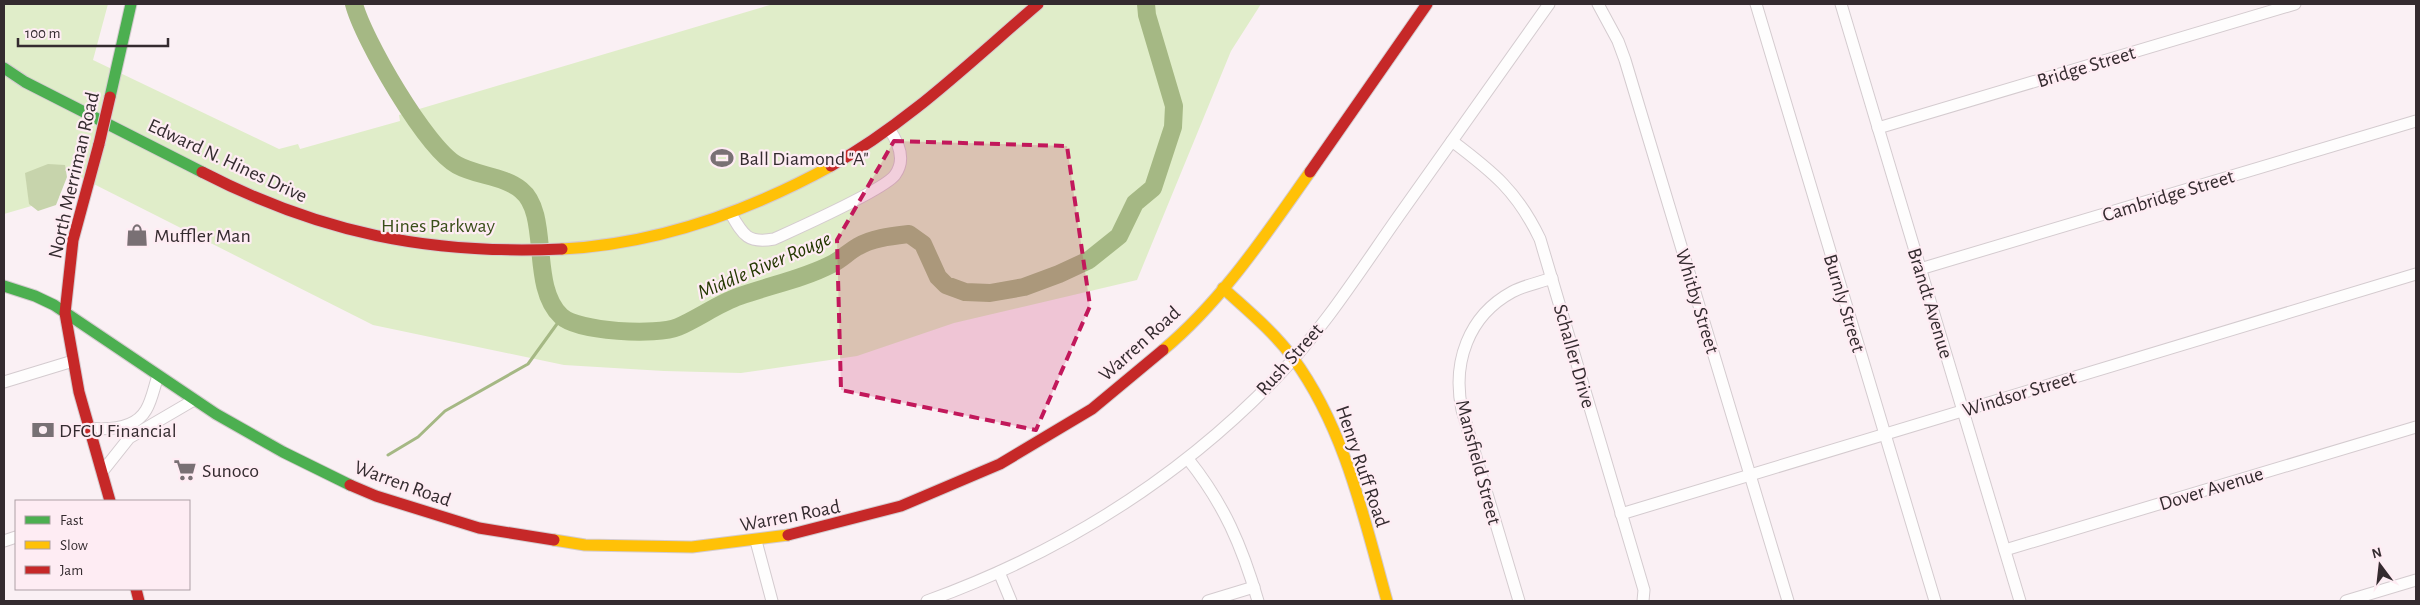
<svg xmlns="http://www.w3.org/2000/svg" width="2420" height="605" viewBox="0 0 2420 605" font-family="'Alegreya Sans',sans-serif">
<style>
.green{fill:#e0edc9}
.forest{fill:#c7d4ac}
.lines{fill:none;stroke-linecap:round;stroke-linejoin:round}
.stream{stroke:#a5b884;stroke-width:3}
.river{stroke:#a5b884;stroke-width:18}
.street-casing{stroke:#d4cbcf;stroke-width:13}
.fast-casing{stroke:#d4cbcf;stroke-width:13}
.slow-casing{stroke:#d4cbcf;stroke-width:13}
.jam-casing{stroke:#d4cbcf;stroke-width:13}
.street{stroke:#fefdfd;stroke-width:11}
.fast{stroke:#4caf50;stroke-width:11}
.slow{stroke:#ffc107;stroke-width:11}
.jam{stroke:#c62828;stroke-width:11}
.jam-bridge-casing{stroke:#d4cbcf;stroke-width:13;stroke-linecap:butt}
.jam-bridge{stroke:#c62828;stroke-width:11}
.marked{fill:#c2185b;fill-opacity:0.2;stroke:#c2185b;stroke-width:4;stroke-dasharray:10 6;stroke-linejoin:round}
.labels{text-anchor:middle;stroke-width:4.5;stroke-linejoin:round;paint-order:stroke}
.street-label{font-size:20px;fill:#342b2f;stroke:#feecf3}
.poi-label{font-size:20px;fill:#342b2f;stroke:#feecf3;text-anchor:start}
.park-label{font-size:20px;fill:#3a4f19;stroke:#feecf3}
.water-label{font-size:21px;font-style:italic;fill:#243800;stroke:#feecf3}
</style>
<rect width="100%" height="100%" fill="#faf0f4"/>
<polygon class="green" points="4,4 108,4 93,60 279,149 298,144 300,149 400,121 399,115 773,4 1261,4 1231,51 1137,280 954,323 857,356 741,373 664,371 564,365 373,325 62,168 52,200 4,214"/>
<polygon class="forest" points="48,164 65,165 67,177 56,205 38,211 29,204 25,173"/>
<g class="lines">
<polyline class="stream" points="388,455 418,437 445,411 528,364 562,317"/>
<path class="river" d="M354,4C363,39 426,148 457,165C477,176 504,176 521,190C551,214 529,286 561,316C578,332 657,336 678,327C699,318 719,303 740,296C771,285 803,279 832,264C841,260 848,252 857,247C872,238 892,236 909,234L923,244L938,277L946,285L965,292L990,293L1024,287L1059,274L1089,260L1119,236L1135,203L1153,188L1173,127L1174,106L1147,15L1146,4"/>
<defs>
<g id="street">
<polyline points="1598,4 1618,41 1625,60 1788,601"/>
<polyline points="1756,4 1935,601"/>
<polyline points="1841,4 2020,601"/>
<polyline points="1878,128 2295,4"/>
<path d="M1452,141C1493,172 1517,191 1540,239L1644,590L1643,601"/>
<path d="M731,214C743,235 748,244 774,239C796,229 884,190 895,175C906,160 899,143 889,129"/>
<polyline points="1920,269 2416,121"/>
<polyline points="4,382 73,361"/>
<path d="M88,428C108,430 135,429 146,410C152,400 154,387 158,376"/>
<path d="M1188,459C1224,504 1242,546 1258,601"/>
<polyline points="102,472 129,438 194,400"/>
<polyline points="1621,514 2416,274"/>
<polyline points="4,541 16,537"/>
<polyline points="756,541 772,601"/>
<polyline points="2005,550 2416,427"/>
<polyline points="999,572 1011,601"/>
<path d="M927,601C1060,553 1180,478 1278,376C1324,328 1360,271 1398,217C1449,146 1499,75 1549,4"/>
<polyline points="1208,601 1254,587"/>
<path d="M1519,601L1462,410C1452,363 1468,316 1512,292C1525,285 1539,283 1552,278"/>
<polyline points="2346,601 2416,580"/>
</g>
<g id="fast">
<polyline points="4,68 25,82 202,172"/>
<polyline points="110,97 131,4"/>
<polyline points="4,286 35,296 54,305 216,414 283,452 350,485"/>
</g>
<g id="slow">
<path d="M562,249C657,244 749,211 831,166"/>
<path d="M1223,288C1247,310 1273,331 1293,358C1345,429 1364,518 1387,601"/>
<path d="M1163,350C1222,301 1266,234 1310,172"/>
<polyline points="554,540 585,545 692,547 788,535"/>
</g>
<g id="jam">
<polyline points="99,144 73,240 65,313 79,392 110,501"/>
<path d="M831,166C908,123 971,61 1038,4"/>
<path d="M202,172C320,233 429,255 562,249"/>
<polyline points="1310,172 1427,4"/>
<polyline points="350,485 376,496 479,528 554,540"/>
<polyline points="788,535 901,506 1000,464 1092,409 1163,350"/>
<polyline points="136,589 139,601"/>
</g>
</defs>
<use href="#street" class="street-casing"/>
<use href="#fast" class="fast-casing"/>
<use href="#slow" class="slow-casing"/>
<use href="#jam" class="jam-casing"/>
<use href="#street" class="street"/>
<use href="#fast" class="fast"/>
<use href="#slow" class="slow"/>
<use href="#jam" class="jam"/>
<defs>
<polyline id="jam-bridge" points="99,144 110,97"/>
</defs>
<use href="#jam-bridge" class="jam-bridge-casing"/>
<use href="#jam-bridge" class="jam-bridge"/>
</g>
<path class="marked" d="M894,141L1067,146L1090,306L1036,430L841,390L837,240Z"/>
<defs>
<symbol id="stadium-bare" viewBox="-9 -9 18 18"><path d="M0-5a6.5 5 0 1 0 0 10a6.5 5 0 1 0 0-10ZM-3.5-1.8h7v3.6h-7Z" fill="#797074" stroke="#feecf3" stroke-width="2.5" paint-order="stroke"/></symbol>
<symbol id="shop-bare" viewBox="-9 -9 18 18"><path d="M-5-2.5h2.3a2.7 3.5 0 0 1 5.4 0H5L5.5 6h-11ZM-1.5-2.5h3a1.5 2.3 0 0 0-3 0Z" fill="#797074" stroke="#feecf3" stroke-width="2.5" paint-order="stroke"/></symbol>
<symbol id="bank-bare" viewBox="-9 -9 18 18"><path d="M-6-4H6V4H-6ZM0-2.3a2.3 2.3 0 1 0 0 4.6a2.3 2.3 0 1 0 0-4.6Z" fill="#797074" stroke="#feecf3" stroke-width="2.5" paint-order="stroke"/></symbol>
<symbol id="supermarket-bare" viewBox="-9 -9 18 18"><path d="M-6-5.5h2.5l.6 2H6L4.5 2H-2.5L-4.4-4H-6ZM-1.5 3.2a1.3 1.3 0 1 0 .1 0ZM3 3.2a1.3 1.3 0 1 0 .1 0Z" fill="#797074" stroke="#feecf3" stroke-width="2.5" paint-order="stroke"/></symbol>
</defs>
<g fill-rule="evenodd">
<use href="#stadium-bare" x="706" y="142" width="32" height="32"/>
<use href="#shop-bare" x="121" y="219" width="32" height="32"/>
<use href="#bank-bare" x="27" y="414" width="32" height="32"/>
<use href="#supermarket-bare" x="169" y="454" width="32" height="32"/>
</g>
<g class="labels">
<g class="street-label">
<text transform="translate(2086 66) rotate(-17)" y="7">Bridge Street</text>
<text transform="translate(228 160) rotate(25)" y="7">Edward N. Hines Drive</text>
<text transform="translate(73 175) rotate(-77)" y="7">North Merriman Road</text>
<text transform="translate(2168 195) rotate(-17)" y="7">Cambridge Street</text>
<text transform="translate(1698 301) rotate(73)" y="7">Whitby Street</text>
<text transform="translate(1845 303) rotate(73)" y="7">Burnly Street</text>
<text transform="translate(1931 303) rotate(73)" y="7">Brandt Avenue</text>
<text transform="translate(1139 343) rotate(-42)" y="7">Warren Road</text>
<text transform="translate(1575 356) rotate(74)" y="7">Schaller Drive</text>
<text transform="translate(1289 359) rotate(-48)" y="7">Rush Street</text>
<text transform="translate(2019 393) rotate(-17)" y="7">Windsor Street</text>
<text transform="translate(1479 462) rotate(75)" y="7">Mansfield Street</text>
<text transform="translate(1363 466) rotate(71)" y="7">Henry Ruff Road</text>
<text transform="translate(403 483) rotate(20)" y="7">Warren Road</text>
<text transform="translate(2211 488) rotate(-17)" y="7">Dover Avenue</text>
<text transform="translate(790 515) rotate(-11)" y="7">Warren Road</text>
</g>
<g class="poi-label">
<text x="739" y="165">Ball Diamond "A"</text>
<text x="154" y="242">Muffler Man</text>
<text x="59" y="437">DFCU Financial</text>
<text x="202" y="477">Sunoco</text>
</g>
<g class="park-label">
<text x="438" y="232">Hines Parkway</text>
</g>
<g class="water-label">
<text transform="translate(764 265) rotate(-23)" y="7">Middle River Rouge</text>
</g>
</g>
<rect width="2420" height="605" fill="none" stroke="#342b2f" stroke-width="10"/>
<rect x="15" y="500" width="175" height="90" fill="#feecf3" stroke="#ad9fa5"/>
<rect x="25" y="516" width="25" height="8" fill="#4caf50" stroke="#ad9fa5"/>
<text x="60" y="525" font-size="15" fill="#342b2f">Fast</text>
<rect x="25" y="541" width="25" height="8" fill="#ffc107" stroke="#ad9fa5"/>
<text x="60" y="550" font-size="15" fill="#342b2f">Slow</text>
<rect x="25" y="566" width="25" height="8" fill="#c62828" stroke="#ad9fa5"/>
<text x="60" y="575" font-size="15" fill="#342b2f">Jam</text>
<g transform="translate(2380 565) rotate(345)" stroke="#feecf3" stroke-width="4" paint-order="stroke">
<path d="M0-4L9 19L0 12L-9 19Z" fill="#342b2f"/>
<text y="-8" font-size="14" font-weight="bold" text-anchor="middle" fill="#342b2f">N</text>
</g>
<path d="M18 38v8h150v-8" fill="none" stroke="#342b2f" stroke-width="2.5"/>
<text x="25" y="38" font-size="15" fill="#342b2f" stroke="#feecf3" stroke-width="4" paint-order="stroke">100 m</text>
</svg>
